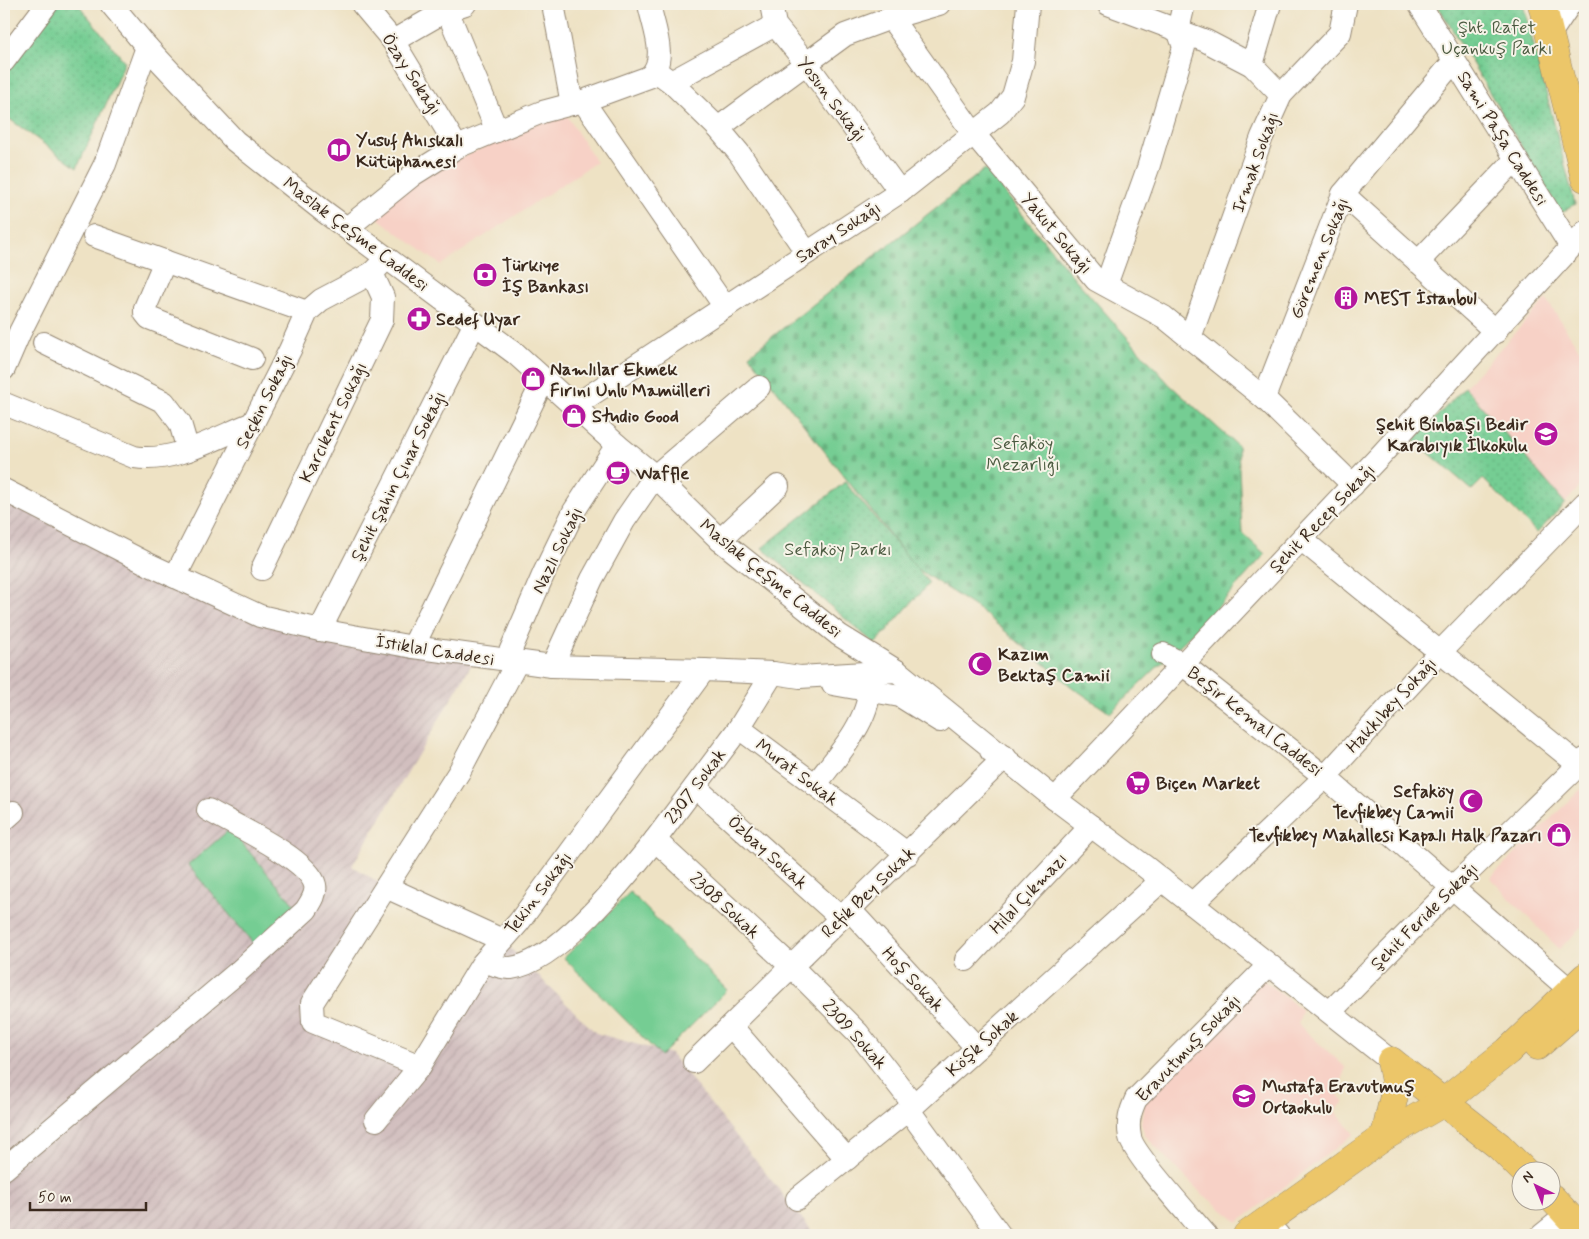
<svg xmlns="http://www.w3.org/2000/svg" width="1589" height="1239" viewBox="0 0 1589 1239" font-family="Mynerve,sans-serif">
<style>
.built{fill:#f7d1c6}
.industrial{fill:url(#industrial-furrows)}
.cemetery{fill:url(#cemetery-stones);stroke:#587c58}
.park{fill:url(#park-dots);stroke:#587c58}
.pitch{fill:#75cd93;stroke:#587c58}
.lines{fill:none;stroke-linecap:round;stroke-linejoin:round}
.minor-casing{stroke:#948671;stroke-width:24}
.major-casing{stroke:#948671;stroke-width:29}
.minor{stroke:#fff;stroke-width:22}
.major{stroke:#ecc669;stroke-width:28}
.labels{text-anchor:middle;stroke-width:4;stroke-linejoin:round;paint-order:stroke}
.park-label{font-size:18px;fill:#4c5b41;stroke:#f7f3e8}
.street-label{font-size:18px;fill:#3b2a1e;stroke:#f7f3e8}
.poi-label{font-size:18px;font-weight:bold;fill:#3b2a1e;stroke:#f7f3e8;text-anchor:start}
</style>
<defs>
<pattern id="industrial-furrows" width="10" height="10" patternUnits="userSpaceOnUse" patternTransform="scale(1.25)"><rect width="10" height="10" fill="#d2bfbf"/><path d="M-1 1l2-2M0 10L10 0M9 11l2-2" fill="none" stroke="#b5a4a4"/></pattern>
<pattern id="cemetery-stones" width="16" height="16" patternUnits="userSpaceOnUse" patternTransform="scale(1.25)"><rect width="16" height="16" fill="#75cd93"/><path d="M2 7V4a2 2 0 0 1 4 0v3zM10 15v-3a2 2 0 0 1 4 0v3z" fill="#66b07e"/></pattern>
<pattern id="park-dots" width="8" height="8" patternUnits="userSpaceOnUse" patternTransform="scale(1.25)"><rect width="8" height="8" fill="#75cd93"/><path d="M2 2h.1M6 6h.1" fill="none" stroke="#66b07e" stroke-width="1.8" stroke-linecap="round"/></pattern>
</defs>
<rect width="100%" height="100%" fill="#f7f3e8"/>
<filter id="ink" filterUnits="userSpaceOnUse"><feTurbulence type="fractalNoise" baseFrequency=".02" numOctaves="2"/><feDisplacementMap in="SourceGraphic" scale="10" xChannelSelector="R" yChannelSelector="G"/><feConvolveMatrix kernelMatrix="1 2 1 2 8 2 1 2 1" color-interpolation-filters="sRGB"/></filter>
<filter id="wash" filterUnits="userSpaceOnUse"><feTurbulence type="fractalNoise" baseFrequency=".0096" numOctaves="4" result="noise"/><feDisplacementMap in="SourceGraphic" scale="20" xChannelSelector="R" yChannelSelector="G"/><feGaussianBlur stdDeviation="1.12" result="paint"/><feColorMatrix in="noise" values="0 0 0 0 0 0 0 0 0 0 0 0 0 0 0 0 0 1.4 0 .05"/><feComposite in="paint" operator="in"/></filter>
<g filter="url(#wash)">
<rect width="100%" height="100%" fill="#eee2c4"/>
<g class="built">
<polygon points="564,111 596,162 441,265 379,219 380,211 414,179"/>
<polygon points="1546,299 1585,358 1585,481 1565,503 1465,387"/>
<polygon points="1581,789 1585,793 1585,924 1559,949 1490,878"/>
<polygon points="1262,979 1302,1010 1298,1024 1345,1067 1343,1078 1334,1090 1344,1102 1335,1111 1354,1134 1238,1222 1200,1192 1168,1160 1145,1135 1141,1123 1144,1102"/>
</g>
<polygon class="industrial" points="4,490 260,616 476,657 352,866 386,887 313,1022 420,1066 502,940 596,1033 671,1054 815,1235 4,1235"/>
<polygon class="cemetery" points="985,169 1076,280 1170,385 1238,446 1242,533 1265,554 1211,615 1110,713 1072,687 981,611 916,568 749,355"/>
<g class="park">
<polygon points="54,4 78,4 125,62 77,168 4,115 4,69"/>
<polygon points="1437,4 1523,4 1575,204 1561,213"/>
<polygon points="1465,387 1565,503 1537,533 1483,479 1472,490 1414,440"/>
<polygon points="845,482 929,583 875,644 762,548"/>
</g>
<g class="pitch">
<polygon points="230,829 296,907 253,943 188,865"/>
<polygon points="630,892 727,990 661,1056 564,958"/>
</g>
</g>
<g filter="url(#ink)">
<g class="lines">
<defs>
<g id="minor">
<polyline points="111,4 147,47 235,141 322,210 516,354 617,445 655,476 720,540 839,635 897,671 1055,799 1143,865 1391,1061"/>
<polyline points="362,4 393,41 457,147"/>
<polyline points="553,4 572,104"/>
<polyline points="771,4 775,25 807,64 900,192"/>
<polyline points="1108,4 1206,41 1252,65 1281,95"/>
<polyline points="1419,4 1571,247"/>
<polyline points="447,10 497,131"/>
<polyline points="891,18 974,134 1096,280 1164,317 1264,398 1353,485"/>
<polyline points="1550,34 1570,4"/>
<polyline points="393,41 447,10 465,4"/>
<polyline points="4,61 47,4"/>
<polyline points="1252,65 1270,4"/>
<polyline points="660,74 671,82 718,128"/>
<polyline points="671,82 775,25"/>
<polyline points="583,101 725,307"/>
<polyline points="1343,194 1496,332"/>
<path d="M347,228L414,174L457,147L542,112L583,101L649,77C669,60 653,26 649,4"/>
<polyline points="94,236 307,312"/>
<polyline points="807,253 739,153 718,128 845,35 891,18 939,4"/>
<polyline points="165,261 145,308 145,313 149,318 252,359"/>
<polyline points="1418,262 1516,159"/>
<polyline points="1106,285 1148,168 1184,47 1178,30 1184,4"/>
<polyline points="1190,338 1262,137 1281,95 1340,33 1346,4"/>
<polyline points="44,343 164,402 180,423 188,450"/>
<polyline points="4,369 20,332 105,164 147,47"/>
<polyline points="1264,398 1343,194 1454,61"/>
<path d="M5,404L134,457C173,464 217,437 253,423"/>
<polyline points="574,406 900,192 1000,113 1013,96 1023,61 1028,4"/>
<polyline points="4,490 150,565 260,616 320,630 413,647 552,666 704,670 773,673 800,677 897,671"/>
<polyline points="720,540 778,486"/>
<polyline points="1302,540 1585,770"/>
<polyline points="262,569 382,320 383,297 372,273"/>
<polyline points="175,577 290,350 307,312 321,300 372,273 387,258"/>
<polyline points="320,630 475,323"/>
<polyline points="413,647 544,379"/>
<polyline points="1163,654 1181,663 1325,777 1570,990"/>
<polyline points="506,661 544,573 574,511 617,445"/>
<polyline points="552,666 592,579 624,521 655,476 759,387"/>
<polyline points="773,673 739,728 908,854"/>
<polyline points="833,684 900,696 940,721"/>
<polyline points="739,728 655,840 792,967 858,1033 914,1105"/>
<path d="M815,785C834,760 869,722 869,690"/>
<polyline points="695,787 841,918"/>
<polyline points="1055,799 1379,457 1585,232"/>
<polyline points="4,820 13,812"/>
<polyline points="386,887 502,940"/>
<polyline points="1192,904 1325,777 1441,651 1585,503"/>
<polyline points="850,910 977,1048"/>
<polyline points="966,960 1091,826"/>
<path d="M485,961C493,964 503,969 511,968C558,962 626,877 655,840"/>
<polyline points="1330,1012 1453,887 1585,759"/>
<polyline points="731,1026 847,1159"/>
<polyline points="694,1062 1005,757 991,751"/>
<polyline points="420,1066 313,1022 312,1003 459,772 517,662"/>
<polyline points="908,1109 1000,1235"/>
<polyline points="376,1120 420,1066 482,964 519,922 704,670"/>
<path d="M4,1169L237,973L306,910C311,902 317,894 315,885C309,859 232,824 208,810"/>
<polyline points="797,1199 914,1105 1162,880"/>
<polyline points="1277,1234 1278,1235"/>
<path d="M1206,1235C1191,1217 1133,1154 1130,1137C1127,1122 1130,1112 1136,1099L1269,965"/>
<polyline points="1542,1235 1568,1214"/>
</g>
<g id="major">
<polyline points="1542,4 1585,178"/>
<polyline points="1537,1046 1585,1004"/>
<polyline points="1391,1061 1499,1146 1525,1172"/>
<polyline points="1385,1136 1396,1087 1391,1061"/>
<polyline points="1552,1198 1585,1234"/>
<polyline points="1247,1235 1385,1136 1444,1102 1508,1051 1585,977"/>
</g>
</defs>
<use href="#minor" class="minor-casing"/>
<use href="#major" class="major-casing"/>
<use href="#minor" class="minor"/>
<use href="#major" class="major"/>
</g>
</g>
<defs>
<symbol id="library-disc" viewBox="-11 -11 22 22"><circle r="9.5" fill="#b5179e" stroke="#f7f3e8"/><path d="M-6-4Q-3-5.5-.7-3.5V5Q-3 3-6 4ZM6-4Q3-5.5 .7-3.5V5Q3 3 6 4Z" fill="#fff"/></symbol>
<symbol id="bank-disc" viewBox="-11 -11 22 22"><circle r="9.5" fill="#b5179e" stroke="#f7f3e8"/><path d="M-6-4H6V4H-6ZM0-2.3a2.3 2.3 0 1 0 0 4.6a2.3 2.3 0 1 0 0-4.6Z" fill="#fff"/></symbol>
<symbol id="building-disc" viewBox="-11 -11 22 22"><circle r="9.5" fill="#b5179e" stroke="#f7f3e8"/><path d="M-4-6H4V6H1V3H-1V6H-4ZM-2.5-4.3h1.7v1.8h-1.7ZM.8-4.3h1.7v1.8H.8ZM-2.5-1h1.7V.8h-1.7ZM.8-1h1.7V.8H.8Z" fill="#fff"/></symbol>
<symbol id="pharmacy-disc" viewBox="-11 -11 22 22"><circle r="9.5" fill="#b5179e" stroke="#f7f3e8"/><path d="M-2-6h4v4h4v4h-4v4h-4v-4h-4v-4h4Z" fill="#fff"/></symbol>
<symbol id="shop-disc" viewBox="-11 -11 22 22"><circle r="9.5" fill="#b5179e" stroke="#f7f3e8"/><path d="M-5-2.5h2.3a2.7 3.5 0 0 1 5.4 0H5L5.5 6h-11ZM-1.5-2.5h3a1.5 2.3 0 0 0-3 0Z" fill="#fff"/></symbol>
<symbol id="school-disc" viewBox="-11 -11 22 22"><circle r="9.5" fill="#b5179e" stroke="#f7f3e8"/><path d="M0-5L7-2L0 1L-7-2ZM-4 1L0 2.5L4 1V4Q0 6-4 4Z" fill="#fff"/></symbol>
<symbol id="cafe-disc" viewBox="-11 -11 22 22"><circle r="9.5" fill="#b5179e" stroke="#f7f3e8"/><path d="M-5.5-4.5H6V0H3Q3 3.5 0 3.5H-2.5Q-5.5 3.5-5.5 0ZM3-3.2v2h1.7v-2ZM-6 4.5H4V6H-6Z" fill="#fff"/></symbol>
<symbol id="mosque-disc" viewBox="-11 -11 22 22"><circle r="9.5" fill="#b5179e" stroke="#f7f3e8"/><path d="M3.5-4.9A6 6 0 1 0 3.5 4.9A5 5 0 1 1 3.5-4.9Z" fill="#fff"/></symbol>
<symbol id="supermarket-disc" viewBox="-11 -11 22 22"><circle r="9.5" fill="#b5179e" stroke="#f7f3e8"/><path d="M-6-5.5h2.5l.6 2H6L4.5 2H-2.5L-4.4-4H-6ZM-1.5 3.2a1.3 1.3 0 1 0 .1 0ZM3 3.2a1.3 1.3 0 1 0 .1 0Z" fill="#fff"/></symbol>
</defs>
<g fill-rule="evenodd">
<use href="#library-disc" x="325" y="136" width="28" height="28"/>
<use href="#bank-disc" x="471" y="261" width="28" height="28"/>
<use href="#building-disc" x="1332" y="284" width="28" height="28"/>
<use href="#pharmacy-disc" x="405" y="305" width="28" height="28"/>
<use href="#shop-disc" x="519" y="365" width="28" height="28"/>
<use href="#shop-disc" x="560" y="402" width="28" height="28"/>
<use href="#school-disc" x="1532" y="420" width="28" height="28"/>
<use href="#cafe-disc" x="604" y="459" width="28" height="28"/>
<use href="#mosque-disc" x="966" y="650" width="28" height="28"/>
<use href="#supermarket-disc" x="1124" y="769" width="28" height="28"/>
<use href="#mosque-disc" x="1457" y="787" width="28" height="28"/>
<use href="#shop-disc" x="1545" y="821" width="28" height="28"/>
<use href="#school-disc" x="1230" y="1082" width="28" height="28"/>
</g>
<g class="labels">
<g class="park-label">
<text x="1497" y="33">Şht. Rafet<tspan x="1497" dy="21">Uçankuş Parkı</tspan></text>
<text x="1023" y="449">Sefaköy<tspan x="1023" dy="21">Mezarlığı</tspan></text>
<text x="838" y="555">Sefaköy Parkı</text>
</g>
<g class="street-label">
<text transform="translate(412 74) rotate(57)" y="6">Özay Sokağı</text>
<text transform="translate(832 99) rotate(53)" y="6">Yosun Sokağı</text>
<text transform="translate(1503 138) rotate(58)" y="6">Sami Paşa Caddesi</text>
<text transform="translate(1255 162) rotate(-70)" y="6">Irmak Sokağı</text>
<text transform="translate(838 232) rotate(-33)" y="6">Saray Sokağı</text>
<text transform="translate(1057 233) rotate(50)" y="6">Yakut Sokağı</text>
<text transform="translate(356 234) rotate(37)" y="6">Maslak Çeşme Caddesi</text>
<text transform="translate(1319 258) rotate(-68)" y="6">Göremen Sokağı</text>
<text transform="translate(264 401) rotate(-63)" y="6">Seçkin Sokağı</text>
<text transform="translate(333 422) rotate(-64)" y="6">Karcıkent Sokağı</text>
<text transform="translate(398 476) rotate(-63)" y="6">Şehit Şahin Çınar Sokağı</text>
<text transform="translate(1322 518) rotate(-46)" y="6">Şehit Recep Sokağı</text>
<text transform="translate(557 550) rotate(-64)" y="6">Nazlı Sokağı</text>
<text transform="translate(771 578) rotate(39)" y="6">Maslak Çeşme Caddesi</text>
<text transform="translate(435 650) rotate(9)" y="6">İstiklal Caddesi</text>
<text transform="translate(1391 705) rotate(-47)" y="6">Hakkıbey Sokağı</text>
<text transform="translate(1255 721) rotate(38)" y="6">Beşir Kemal Caddesi</text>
<text transform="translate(797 772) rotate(37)" y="6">Murat Sokak</text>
<text transform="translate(695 786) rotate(-53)" y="6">2307 Sokak</text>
<text transform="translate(768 852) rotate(42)" y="6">Özbay Sokak</text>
<text transform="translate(868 892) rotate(-44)" y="6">Refik Bey Sokak</text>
<text transform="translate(538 893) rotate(-53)" y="6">Tekin Sokağı</text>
<text transform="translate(1028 893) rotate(-47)" y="6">Hilal Çıkmazı</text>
<text transform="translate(725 905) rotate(43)" y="6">2308 Sokak</text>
<text transform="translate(1424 916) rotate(-45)" y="6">Şehit Feride Sokağı</text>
<text transform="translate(913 979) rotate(47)" y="6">Hoş Sokak</text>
<text transform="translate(855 1034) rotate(48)" y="6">2309 Sokak</text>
<text transform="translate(982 1043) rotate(-42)" y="6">Köşk Sokak</text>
<text transform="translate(1188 1048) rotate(-46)" y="6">Eravutmuş Sokağı</text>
</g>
<g class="poi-label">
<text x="356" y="146">Yusuf Ahıskalı<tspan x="356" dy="21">Kütüphanesi</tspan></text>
<text x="502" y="271">Türkiye<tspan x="502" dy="21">İş Bankası</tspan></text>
<text x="1364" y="304">MEST İstanbul</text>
<text x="436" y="325">Sedef Uyar</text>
<text x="550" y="375">Namlılar Ekmek<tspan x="550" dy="21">Fırını Unlu Mamülleri</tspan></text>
<text x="592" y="422">Studio Good</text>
<text x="1528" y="430" text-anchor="end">Şehit Binbaşı Bedir<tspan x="1528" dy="21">Karabıyık İlkokulu</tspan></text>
<text x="636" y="479">Waffle</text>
<text x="998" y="660">Kazım<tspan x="998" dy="21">Bektaş Camii</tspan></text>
<text x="1156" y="789">Biçen Market</text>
<text x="1454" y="797" text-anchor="end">Sefaköy<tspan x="1454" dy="21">Tevfikbey Camii</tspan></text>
<text x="1542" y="841" text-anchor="end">Tevfikbey Mahallesi Kapalı Halk Pazarı</text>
<text x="1262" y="1092">Mustafa Eravutmuş<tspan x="1262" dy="21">Ortaokulu</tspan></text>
</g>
</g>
<rect width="1589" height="1239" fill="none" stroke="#f7f3e8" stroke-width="20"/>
<g transform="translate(1536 1186) rotate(317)"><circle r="24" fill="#f7f3e8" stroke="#aca397"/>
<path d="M0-4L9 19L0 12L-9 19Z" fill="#b5179e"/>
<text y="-8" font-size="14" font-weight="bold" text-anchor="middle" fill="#3b2a1e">N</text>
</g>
<path d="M30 1202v8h116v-8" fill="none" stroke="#3b2a1e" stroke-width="2.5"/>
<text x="38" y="1202" font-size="15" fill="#3b2a1e" stroke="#f7f3e8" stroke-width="4" paint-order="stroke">50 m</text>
</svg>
